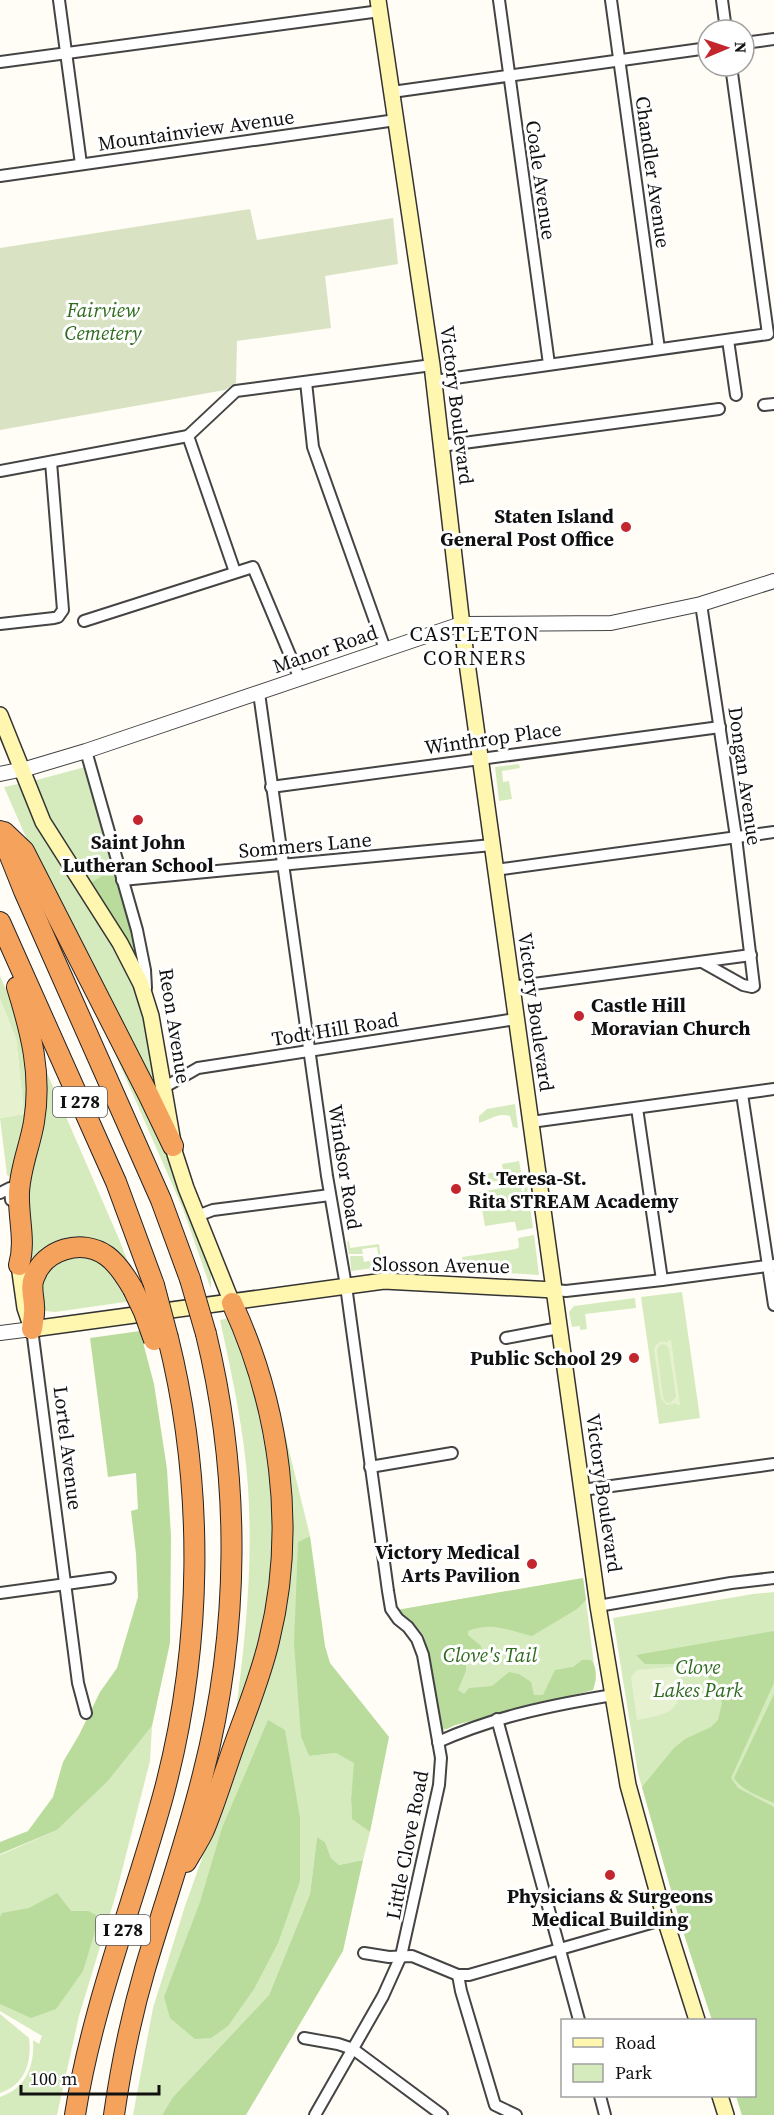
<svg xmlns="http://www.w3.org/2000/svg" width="774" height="2115" viewBox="0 0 774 2115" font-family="'Source Serif 4',serif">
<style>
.green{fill:#d5ebbd}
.forest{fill:#b9dc9c}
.cemetery{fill:#d9e3c4}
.pitch{fill:#e6f2cf;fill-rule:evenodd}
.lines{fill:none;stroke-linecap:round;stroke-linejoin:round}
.minor-casing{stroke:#444;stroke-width:14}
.tertiary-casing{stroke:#444;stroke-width:16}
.secondary-casing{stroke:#333;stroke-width:18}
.motorway-casing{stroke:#222;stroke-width:22}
.minor{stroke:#fff;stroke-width:10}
.tertiary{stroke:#fff;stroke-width:14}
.secondary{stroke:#fff6b0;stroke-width:15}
.motorway{stroke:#f5a25d;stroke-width:20}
.motorway-bridge-casing{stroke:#222;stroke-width:22;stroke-linecap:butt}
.motorway-bridge{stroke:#f5a25d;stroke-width:20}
.poi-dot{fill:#c4262e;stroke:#fff;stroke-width:2}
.labels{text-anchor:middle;stroke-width:6;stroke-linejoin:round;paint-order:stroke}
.shield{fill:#fff;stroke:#585858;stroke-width:1.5}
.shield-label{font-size:18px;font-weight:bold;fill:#111}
.street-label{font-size:20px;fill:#111;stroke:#fff}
.park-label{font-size:20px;font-style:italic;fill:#2f6b1f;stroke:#fff}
.poi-label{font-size:20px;font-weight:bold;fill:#111;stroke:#fff;text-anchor:end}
.neighbourhood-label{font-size:21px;letter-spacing:1.5px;fill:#111;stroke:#fff}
</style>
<rect width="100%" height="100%" fill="#fffdf5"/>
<g class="green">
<polygon points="519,764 520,768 502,771 503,782 509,781 512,799 499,801 495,767"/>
<polygon points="85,767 117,876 89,884 50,821 33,781"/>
<polygon points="18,784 46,843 108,938 133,986 144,1022 154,1075 152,1080 149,1078 126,1035 129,1033 120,1025 39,867 4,787"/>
<polygon points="0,976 16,1012 31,1080 18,1239 10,1177 7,1175 0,1118 24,1114 16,1039 0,999"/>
<polygon points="85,985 162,1138 211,1272 211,1289 183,1209"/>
<polygon points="41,1059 119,1239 129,1265 95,1244 25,1278 24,1184"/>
<path d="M515,1104L518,1128L513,1127L510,1116C498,1112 489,1120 479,1123V1116L487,1109Z"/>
<polygon points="519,1161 522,1177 473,1185 471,1176 503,1171 502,1164"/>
<polygon points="527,1183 528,1195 520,1195 518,1198 521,1201 529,1199 533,1228 517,1231 515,1222 511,1222 485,1226 479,1192 524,1184 521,1190 523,1192"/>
<polygon points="534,1235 539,1275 462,1270 461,1267 463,1267 462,1257 516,1249 519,1247 518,1238"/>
<polygon points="349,1241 350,1248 379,1244 382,1267 351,1271 350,1256 363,1256 364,1262 379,1259 377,1247 362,1249 363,1254 349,1254 347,1242"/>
<polygon points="81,1254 105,1262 132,1301 55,1312 46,1311 41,1306 38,1282 54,1261"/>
<polygon points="682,1292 700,1418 659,1424 641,1297"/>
<polygon points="635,1298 636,1308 585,1314 587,1329 580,1330 580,1326 572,1327 569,1312 574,1306"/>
<polygon points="250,1316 286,1438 310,1536 298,1543 301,1737 309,1756 336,1753 355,1763 351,1799 352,1818 370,1832 363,1860 339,1865 331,1858 325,1842 317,1837 310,1894 269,1995 173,2097 162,2115 133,2115 153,2008 185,1906 255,1710 290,1541 247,1317"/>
<path d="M229,1318L252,1381L265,1448L276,1485L275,1585L242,1710H236C246,1636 253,1561 248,1487C244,1430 232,1375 220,1320Z"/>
<polygon points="583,1578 596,1680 593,1690 455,1725 444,1730 438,1725 424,1636 414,1623 397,1610"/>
<polygon points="774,1592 774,2115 742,2115 736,2096 754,2096 754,2020 712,2020 681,1925 638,1773 613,1618 753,1594"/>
<path d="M152,1726L150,1761L116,1894L79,2016L57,2115H0V2097C26,2089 35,2065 33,2040L39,2044L42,2036L0,2011V1855L57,1830L108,1781Z"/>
<path d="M0,2014L29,2038C32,2062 25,2085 0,2093Z"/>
</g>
<g class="forest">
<polygon points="102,876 117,876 135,937 138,959 135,960 89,884"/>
<polygon points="140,1331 154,1384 167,1469 171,1536 170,1643 152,1726 108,1781 57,1830 0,1854 0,1842 28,1831 53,1797 63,1762 79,1735 100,1692 117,1668 138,1597 136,1554 131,1511 138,1509 136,1473 108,1477 90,1338"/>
<polygon points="310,1536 325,1646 330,1663 389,1737 370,1832 352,1819 351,1799 354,1763 336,1753 309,1756 301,1737 294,1643 298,1542"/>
<path d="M583,1578L586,1600L577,1609L532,1636C510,1631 491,1621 468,1631V1635L481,1646L482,1652L477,1655L466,1653V1671L458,1690L464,1694L469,1688L492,1686L509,1672L519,1674L531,1682L534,1695H543L555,1670L573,1667L582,1660H591C598,1668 596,1680 593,1690L455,1725L447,1729L441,1728L438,1725L424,1636L414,1623L397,1610Z"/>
<polygon points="774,1631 774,1683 731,1778 738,1788 774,1807 774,2115 742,2115 736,2096 754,2096 754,2020 712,2020 681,1925 642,1787 674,1748 685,1739 711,1727 718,1720 722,1703 716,1686 701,1669 673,1664 645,1664 636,1655"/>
<path d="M774,1694V1803C761,1797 741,1790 734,1778Z"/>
<polygon points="268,1720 285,1730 300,1818 300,1881 278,1943 254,1989 228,2026 211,2038 195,2039 170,2018 164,1997 200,1902 222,1828"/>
<polygon points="317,1837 325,1842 331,1858 339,1865 363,1860 343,1951 246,2115 162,2115 173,2097 269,1995 310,1894"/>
<polygon points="57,1893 71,1911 88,1911 96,1915 97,1925 83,1971 56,2009 31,2018 0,2004 0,1917 2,1913 29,1908"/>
</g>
<polygon class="cemetery" points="250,209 257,240 393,218 398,264 325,276 331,328 237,341 236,383 225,390 0,430 0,248"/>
<g class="pitch">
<polygon points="0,999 16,1039 24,1114 0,1118"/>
<path d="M668,1340H671L680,1405H677L676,1403L667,1405L661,1399L654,1349C656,1343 662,1340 668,1343ZM662,1344L666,1345L669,1349L676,1397L670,1403L666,1402L663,1397L657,1351L658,1347Z"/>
<path d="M681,1666C682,1709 677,1713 637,1720L631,1677L637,1670Z"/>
</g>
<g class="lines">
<defs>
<g id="minor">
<polyline points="59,0 81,164"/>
<polyline points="499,0 549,364"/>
<polyline points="611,0 659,349"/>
<polyline points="722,0 726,30"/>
<polyline points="744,43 774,39"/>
<polyline points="0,62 380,11"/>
<polyline points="392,92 708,48"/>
<polyline points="0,176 396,120"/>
<polyline points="728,340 736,395"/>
<polyline points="434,381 768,334 731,66"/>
<polyline points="306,382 313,447 385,649"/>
<polyline points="764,405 774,404"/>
<polyline points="188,436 236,391 432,365"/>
<polyline points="188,436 235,572"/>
<polyline points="441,446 719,409"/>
<polyline points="0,471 188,436"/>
<polyline points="701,604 736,837 754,986 752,987 743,985 702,962"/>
<polyline points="84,621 253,567 300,679"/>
<polyline points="0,624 54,618 58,617 63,610 51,462"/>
<polyline points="259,693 327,1176 346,1286 388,1591 391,1609 398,1619 408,1627 417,1639 423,1655 441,1758 439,1785 401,1956 383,1996 315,2115"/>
<polyline points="86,751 137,930 145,970 146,988"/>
<polyline points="271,787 720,727"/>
<polyline points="495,870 774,832"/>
<polyline points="122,880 492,845"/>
<polyline points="511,987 751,955"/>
<polyline points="163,1088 198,1068 516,1019"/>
<polyline points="742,1094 774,1305"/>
<polyline points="637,1108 662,1280"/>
<polyline points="531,1122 774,1089"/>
<polyline points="0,1193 10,1188 11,1200"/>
<polyline points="197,1216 213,1210 330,1195"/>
<polyline points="554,1290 566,1291 662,1280 774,1265"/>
<polyline points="32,1329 78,1683 86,1713"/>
<polyline points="506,1338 559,1328"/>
<polyline points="370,1467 452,1453"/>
<polyline points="582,1490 774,1464"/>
<polyline points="0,1593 110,1578"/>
<polyline points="598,1606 731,1583 774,1578"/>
<polyline points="497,1719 579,2020"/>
<path d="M438,1742C493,1717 552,1705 613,1695"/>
<polyline points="364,1953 389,1957 412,1956 458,1975 469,1975 665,1919"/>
<polyline points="458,1975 461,1991 495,2105 516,2115"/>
<polyline points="304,2038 338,2044 353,2049 442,2115"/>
<polyline points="600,2096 605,2115"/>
</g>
<g id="tertiary">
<polyline points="0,774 29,768 86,751 461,624 611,623 701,604 774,581"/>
<polyline points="0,1333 32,1329"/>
</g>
<g id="secondary">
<polyline points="378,0 432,365 463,634 598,1606 628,1785 665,1919 697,2020"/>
<polyline points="0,715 43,822 120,943 141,984 151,1016 175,1154 186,1188 232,1303"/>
<polyline points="19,1265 25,1308 32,1329 384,1281 554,1290"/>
<polyline points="720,2096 726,2115"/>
</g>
<g id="motorway">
<polyline points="0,831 24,891 161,1200 190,1279"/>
<polyline points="4,832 24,851 148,1094 173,1146"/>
<polyline points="0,922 116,1182 154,1285"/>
<path d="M17,987C31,1032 42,1074 34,1122C30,1146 20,1168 19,1193C18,1218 26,1241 19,1265"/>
<path d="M32,1329C33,1321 35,1313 34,1306C34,1297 30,1287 34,1278C44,1249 82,1238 107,1256C118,1264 126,1277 133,1289"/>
<path d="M186,1862C192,1851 199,1841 204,1830C216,1801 225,1770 236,1740C248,1707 261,1675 269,1641C297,1529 280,1407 232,1303"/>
<path d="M75,2115C92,2006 134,1902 163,1796C203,1648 205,1487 168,1338"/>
<path d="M114,2115C121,2066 131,2017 145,1969C164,1904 187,1840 203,1774C240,1630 241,1478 206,1334"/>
</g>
</defs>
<use href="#minor" class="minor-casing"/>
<use href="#tertiary" class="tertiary-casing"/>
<use href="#secondary" class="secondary-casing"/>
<use href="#motorway" class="motorway-casing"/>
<use href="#minor" class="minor"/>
<use href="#tertiary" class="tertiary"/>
<use href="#secondary" class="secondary"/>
<use href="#motorway" class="motorway"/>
<defs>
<g id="motorway-bridge">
<polyline points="190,1279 206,1334"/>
<polyline points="154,1285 168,1338"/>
<polyline points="133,1289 144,1312 154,1340"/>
</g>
</defs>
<use href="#motorway-bridge" class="motorway-bridge-casing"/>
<use href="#motorway-bridge" class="motorway-bridge"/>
</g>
<g class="poi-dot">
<circle cx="626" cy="527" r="6"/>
<circle cx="138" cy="820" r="6"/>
<circle cx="579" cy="1016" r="6"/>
<circle cx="456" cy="1189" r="6"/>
<circle cx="634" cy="1358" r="6"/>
<circle cx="532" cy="1564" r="6"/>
<circle cx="610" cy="1875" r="6"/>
</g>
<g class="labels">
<g class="shield">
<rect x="53" y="1087" width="54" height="30" rx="4.5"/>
<rect x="96" y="1915" width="54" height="30" rx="4.5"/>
</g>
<g class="shield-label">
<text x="80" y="1108">I 278</text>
<text x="123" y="1936">I 278</text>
</g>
<g class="street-label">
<text transform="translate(196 130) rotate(-8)" y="7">Mountainview Avenue</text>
<text transform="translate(653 172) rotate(82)" y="7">Chandler Avenue</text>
<text transform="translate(541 180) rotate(82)" y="7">Coale Avenue</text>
<text transform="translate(457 405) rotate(83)" y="7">Victory Boulevard</text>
<text transform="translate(325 649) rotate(-19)" y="7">Manor Road</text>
<text transform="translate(493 738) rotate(-8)" y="7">Winthrop Place</text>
<text transform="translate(745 776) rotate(82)" y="7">Dongan Avenue</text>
<text transform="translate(305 845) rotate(-5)" y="7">Sommers Lane</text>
<text transform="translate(536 1012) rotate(82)" y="7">Victory Boulevard</text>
<text transform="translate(175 1026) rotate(81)" y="7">Reon Avenue</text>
<text transform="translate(335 1029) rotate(-9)" y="7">Todt Hill Road</text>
<text transform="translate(345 1167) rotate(81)" y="7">Windsor Road</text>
<text transform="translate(441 1265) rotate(1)" y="7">Slosson Avenue</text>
<text transform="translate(68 1448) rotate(83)" y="7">Lortel Avenue</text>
<text transform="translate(604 1493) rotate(82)" y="7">Victory Boulevard</text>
<text transform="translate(407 1845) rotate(-79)" y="7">Little Clove Road</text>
</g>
<g class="park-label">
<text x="103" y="317">Fairview<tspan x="103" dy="23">Cemetery</tspan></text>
<text x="490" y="1662">Clove's Tail</text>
<text x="698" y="1674">Clove<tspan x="698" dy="23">Lakes Park</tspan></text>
</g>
<g class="poi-label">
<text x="614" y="523">Staten Island<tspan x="614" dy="23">General Post Office</tspan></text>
<text x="138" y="849" text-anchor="middle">Saint John<tspan x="138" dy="23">Lutheran School</tspan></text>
<text x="591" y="1012" text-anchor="start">Castle Hill<tspan x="591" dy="23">Moravian Church</tspan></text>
<text x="468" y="1185" text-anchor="start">St. Teresa-St.<tspan x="468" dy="23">Rita STREAM Academy</tspan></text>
<text x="622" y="1365">Public School 29</text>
<text x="520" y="1559">Victory Medical<tspan x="520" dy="23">Arts Pavilion</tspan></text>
<text x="610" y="1903" text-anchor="middle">Physicians &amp; Surgeons<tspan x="610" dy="23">Medical Building</tspan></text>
</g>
<g class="neighbourhood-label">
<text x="475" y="641">CASTLETON<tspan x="475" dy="24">CORNERS</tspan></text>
</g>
</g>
<rect x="561" y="2019" width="195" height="78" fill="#ffffff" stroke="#a0a0a0" stroke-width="1.5"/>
<rect x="573" y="2038" width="30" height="9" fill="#fff6b0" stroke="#a0a0a0" stroke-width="1.5"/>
<text x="615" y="2049" font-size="18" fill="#111111">Road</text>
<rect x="573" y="2064" width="30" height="18" fill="#d5ebbd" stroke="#a0a0a0" stroke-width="1.5"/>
<text x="615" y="2079" font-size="18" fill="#111111">Park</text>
<g transform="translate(726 48) rotate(88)"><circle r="28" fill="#ffffff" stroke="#a0a0a0" stroke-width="1.5"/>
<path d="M0-4.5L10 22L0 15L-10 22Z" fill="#c4262e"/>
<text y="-9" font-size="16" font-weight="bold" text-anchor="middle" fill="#111111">N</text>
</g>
<path d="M21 2085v9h138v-9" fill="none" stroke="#111111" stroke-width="3"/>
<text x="30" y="2085" font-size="18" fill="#111111" stroke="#ffffff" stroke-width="4.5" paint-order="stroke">100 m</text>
</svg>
